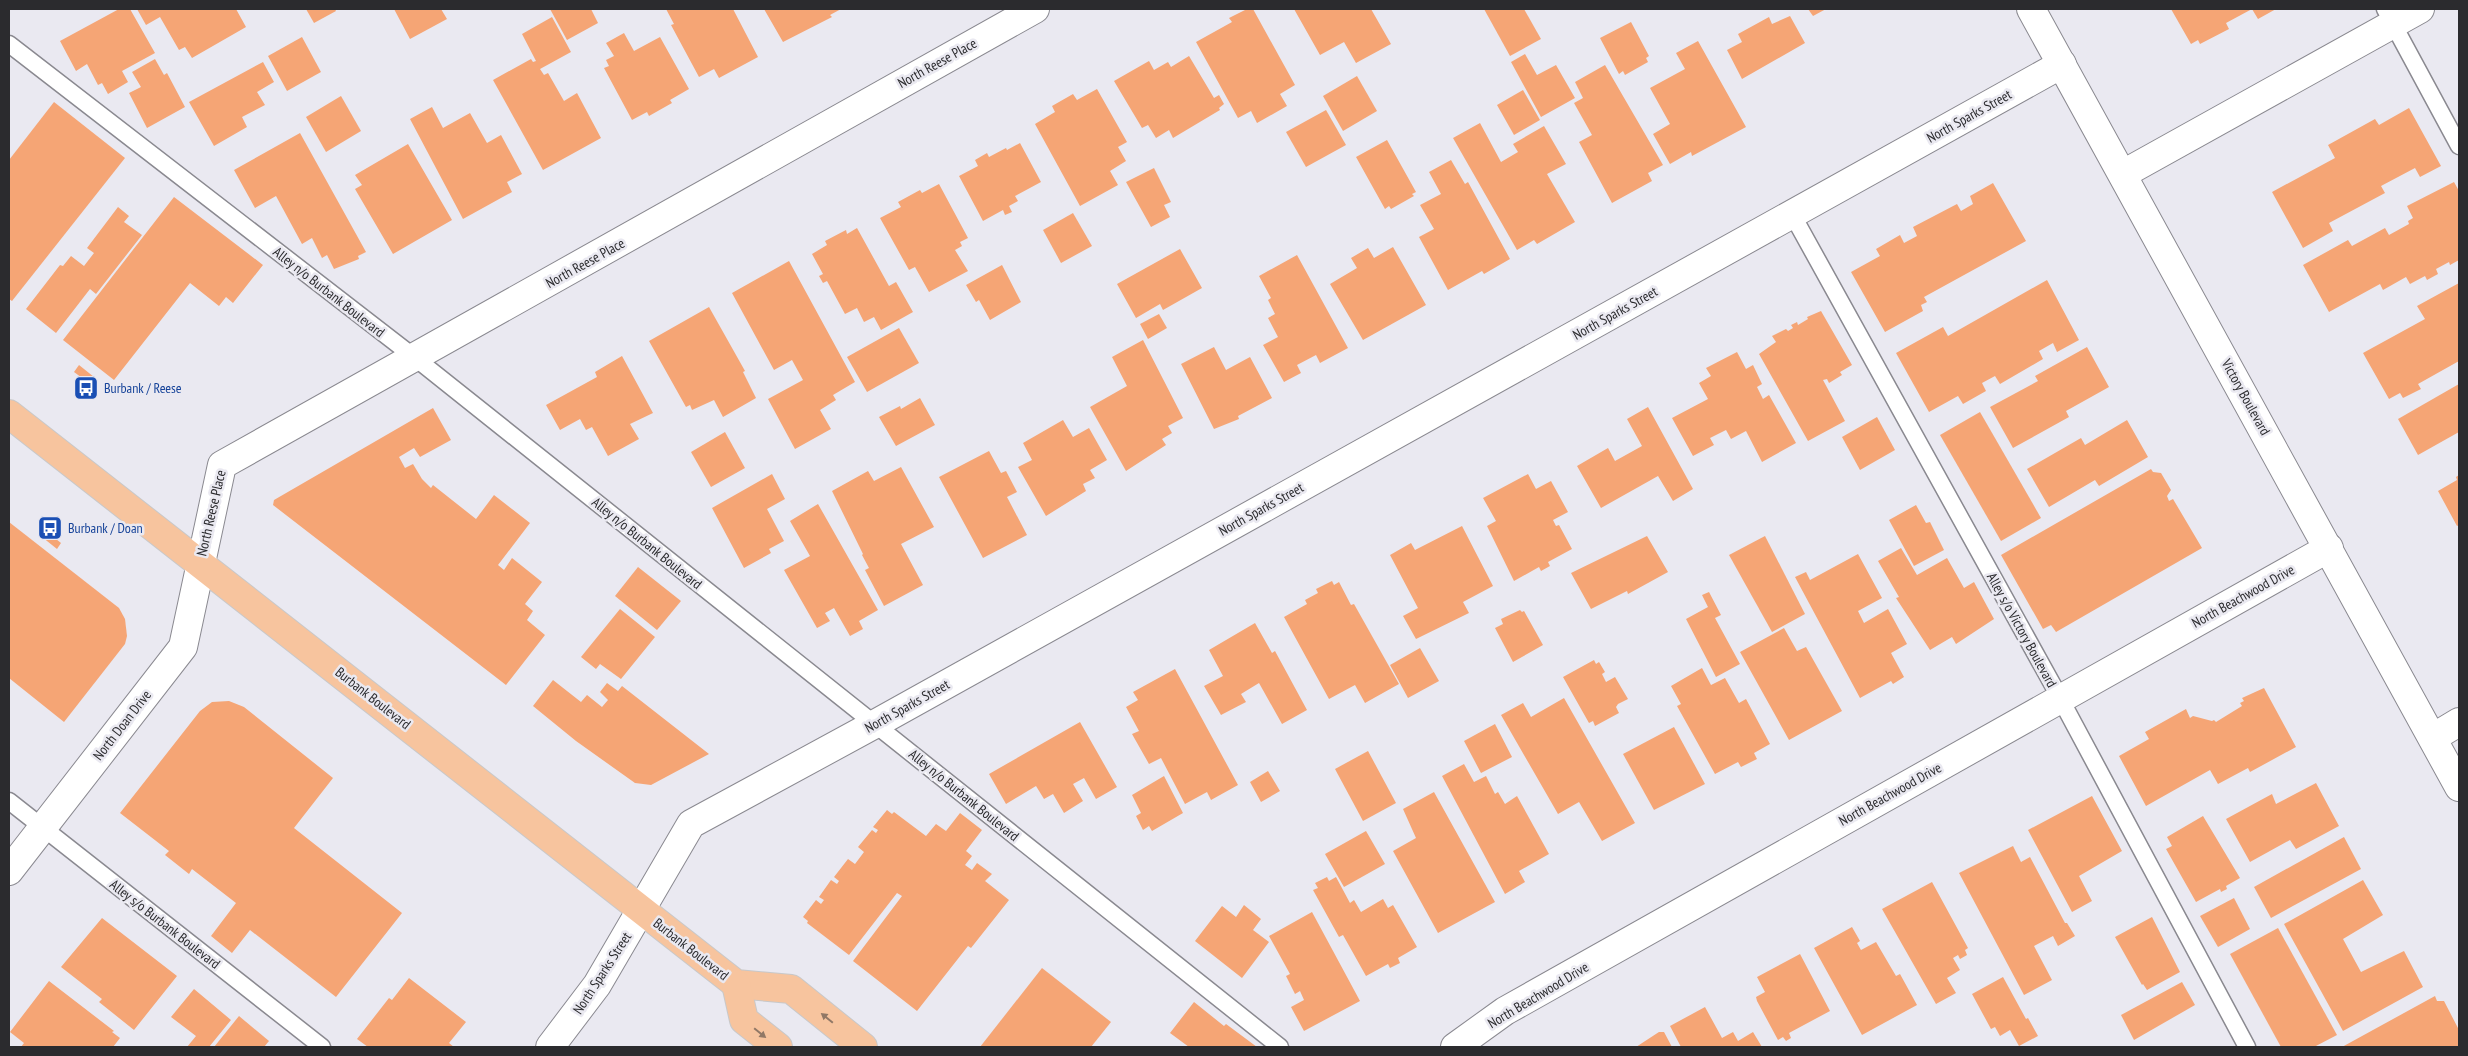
<svg xmlns="http://www.w3.org/2000/svg" width="2468" height="1056" viewBox="0 0 2468 1056" font-family="'PT Sans Narrow',sans-serif">
<style>
.building{fill:#f5a575}
.lines{fill:none;stroke-linecap:round;stroke-linejoin:round}
.service-casing{stroke:#8a8990;stroke-width:19}
.minor-casing{stroke:#8a8990;stroke-width:30}
.secondary-casing{stroke:#8a8990;stroke-width:30}
.primary-casing{stroke:#c8c8c9;stroke-width:30}
.service{stroke:#fff;stroke-width:16}
.minor{stroke:#fff;stroke-width:28}
.secondary{stroke:#fff;stroke-width:28}
.primary{stroke:#f7c49e;stroke-width:28}
.oneway{fill:#917866}
.labels{text-anchor:middle;stroke-width:5;stroke-linejoin:round;paint-order:stroke}
.street-label{font-size:14px;fill:#2b2b2e;stroke:#eae9f1}
.transit-label{font-size:14px;fill:#164399;stroke:#eae9f1;text-anchor:start}
</style>
<rect width="100%" height="100%" fill="#eae9f1"/>
<g class="building">
<polygon points="119,9 130,9 155,53 122,71 128,82 108,94 102,83 98,85 87,64 76,71 60,41"/>
<polygon points="137,9 236,9 246,27 192,58 185,47 179,50 160,17 146,25"/>
<polygon points="306,9 335,9 336,11 314,23"/>
<polygon points="394,9 441,9 447,19 410,39"/>
<polygon points="550,9 591,9 598,23 567,40"/>
<polygon points="666,9 733,9 758,57 719,78 714,69 699,77 671,25 674,24"/>
<polygon points="764,9 841,9 830,15 832,17 783,42"/>
<polygon points="1247,9 1253,9 1295,85 1280,94 1287,106 1257,123 1251,111 1238,118 1196,42 1232,22 1229,18"/>
<polygon points="1294,9 1371,9 1391,44 1356,63 1344,42 1320,55"/>
<polygon points="1484,9 1524,9 1541,39 1510,56"/>
<polygon points="1808,9 1826,9 1813,16"/>
<polygon points="2171,9 2276,9 2258,19 2252,9 2226,23 2229,29 2200,44 2198,40 2191,44"/>
<polygon points="1790,16 1805,43 1742,79 1727,50 1742,42 1738,34 1769,17 1772,24"/>
<polygon points="552,17 571,52 540,69 544,75 548,73 564,101 577,93 601,138 543,170 493,80 531,59 533,62 536,61 522,34"/>
<polygon points="1631,22 1649,56 1646,58 1648,62 1625,75 1623,71 1619,74 1600,38"/>
<polygon points="624,33 634,51 660,37 689,89 670,100 672,103 649,116 647,112 632,120 604,68 609,66 606,60 614,56 606,43"/>
<polygon points="302,37 321,72 287,91 268,56"/>
<polygon points="1698,41 1746,127 1692,156 1691,152 1670,164 1653,134 1670,124 1650,88 1685,69 1676,53"/>
<polygon points="1525,54 1537,75 1556,65 1575,98 1541,117 1511,62"/>
<polygon points="1189,56 1214,98 1219,95 1224,104 1219,108 1220,110 1173,138 1169,130 1156,138 1148,125 1142,128 1114,81 1149,61 1154,70 1168,62 1171,67"/>
<polygon points="155,59 164,75 167,73 185,107 147,128 129,93 141,87 132,72"/>
<polygon points="263,62 274,82 257,92 265,105 242,117 247,127 214,146 189,102"/>
<polygon points="1605,65 1663,165 1648,173 1652,181 1612,203 1579,142 1592,135 1574,103 1583,98 1575,82"/>
<polygon points="1357,76 1377,111 1343,131 1323,96"/>
<polygon points="1097,89 1127,142 1118,147 1126,161 1110,171 1118,185 1080,206 1035,124 1055,112 1052,106 1073,94 1077,100"/>
<polygon points="1523,90 1540,120 1514,135 1497,105"/>
<polygon points="341,96 361,131 326,152 306,117"/>
<polygon points="54,102 125,158 12,301 9,299 9,160"/>
<polygon points="432,107 443,128 470,113 487,143 501,135 522,174 507,182 512,192 463,219 410,119"/>
<polygon points="2409,108 2441,166 2420,177 2415,168 2381,186 2385,193 2329,223 2333,231 2303,248 2272,192 2335,158 2328,145 2375,119 2379,125"/>
<polygon points="1326,110 1346,145 1306,167 1286,132"/>
<polygon points="1480,123 1501,162 1518,152 1513,144 1544,126 1566,164 1547,174 1575,222 1537,244 1534,240 1517,250 1453,138"/>
<polygon points="300,133 366,252 358,256 359,259 334,269 327,255 322,258 312,238 302,244 276,196 255,208 234,170"/>
<polygon points="1387,140 1416,192 1412,194 1414,196 1391,209 1389,206 1385,209 1356,157"/>
<polygon points="1020,143 1041,182 1015,196 1018,201 1009,206 1012,212 1005,215 1003,210 983,221 959,176 978,166 975,160 987,153 989,157 1006,148 1007,150"/>
<polygon points="408,144 452,220 393,254 355,189 362,185 355,175"/>
<polygon points="1451,160 1465,184 1468,182 1510,259 1484,274 1482,271 1448,290 1419,237 1434,229 1420,205 1441,194 1429,172"/>
<polygon points="1154,168 1171,202 1164,205 1170,217 1151,227 1126,182"/>
<polygon points="2454,182 2459,191 2459,260 2450,265 2449,262 2436,269 2438,274 2427,280 2425,276 2410,284 2406,277 2383,290 2380,284 2329,312 2303,265 2348,240 2352,246 2385,228 2389,235 2409,224 2408,221 2413,218 2407,206"/>
<polygon points="1993,183 2026,241 1924,297 1927,302 1921,305 1923,311 1885,332 1851,272 1880,256 1876,249 1900,235 1904,243 1917,236 1913,227 1957,204 1961,211 1973,204 1970,196"/>
<polygon points="939,184 968,238 960,242 962,246 955,250 968,271 929,292 915,267 909,270 880,218 901,207 898,202 920,190 922,193"/>
<polygon points="174,197 263,265 233,303 226,297 219,306 190,283 114,380 63,340"/>
<polygon points="118,207 129,216 124,222 142,235 96,294 90,289 56,333 26,309 60,265 63,266 71,256 84,266 94,253 87,248"/>
<polygon points="1073,213 1092,246 1061,263 1043,230"/>
<polygon points="857,228 889,286 896,282 913,312 881,330 874,317 864,322 857,308 845,314 827,281 823,283 819,276 823,274 812,254 827,245 825,241 846,230 847,234"/>
<polygon points="1393,247 1426,305 1363,340 1330,284 1357,268 1351,258 1368,248 1374,258"/>
<polygon points="1180,249 1202,288 1163,310 1160,304 1136,318 1117,284"/>
<polygon points="1297,255 1348,348 1320,363 1316,355 1297,365 1301,373 1284,382 1263,345 1278,337 1268,318 1275,314 1268,300 1271,298 1259,276"/>
<polygon points="789,261 855,382 833,395 836,400 820,410 831,429 795,449 768,399 803,380 792,360 774,370 732,293"/>
<polygon points="1002,265 1021,302 990,320 979,300 976,302 966,285"/>
<polygon points="2047,280 2079,340 2057,352 2053,343 2039,351 2043,359 2000,384 1995,376 1982,383 1986,391 1963,404 1958,396 1929,412 1896,353 1943,327 1948,336"/>
<polygon points="2459,283 2459,361 2418,384 2421,389 2403,398 2400,393 2389,399 2363,353 2425,319 2417,306"/>
<polygon points="709,307 745,371 743,372 756,398 723,417 714,400 692,410 690,405 686,407 649,341"/>
<polygon points="1821,311 1852,365 1840,372 1842,375 1829,383 1827,379 1823,380 1845,421 1808,441 1759,354 1776,342 1772,336 1786,329 1788,331 1793,328 1791,325 1797,322 1798,325 1808,319 1807,317"/>
<polygon points="1159,314 1167,328 1148,339 1140,324"/>
<polygon points="899,328 919,363 867,392 847,357"/>
<polygon points="1143,340 1183,418 1168,426 1172,433 1162,439 1166,445 1126,471 1090,407 1127,386 1112,357"/>
<polygon points="1214,347 1226,370 1250,357 1272,398 1238,416 1239,419 1214,429 1181,364"/>
<polygon points="2087,347 2109,387 2066,411 2069,417 2013,448 1990,407 2038,381 2035,376"/>
<polygon points="1737,352 1746,369 1753,365 1762,384 1757,387 1763,399 1769,395 1796,443 1762,462 1746,431 1731,439 1726,430 1710,438 1714,445 1693,456 1672,418 1708,399 1699,383 1711,376 1706,368"/>
<polygon points="622,356 653,413 630,424 639,439 608,456 592,427 586,430 580,419 560,430 546,405 597,377 595,372"/>
<polygon points="79,365 94,377 89,383 74,372"/>
<polygon points="2459,384 2459,432 2418,455 2398,419"/>
<polygon points="920,398 935,425 896,446 879,417 900,406 901,409"/>
<polygon points="1648,407 1693,489 1673,501 1658,476 1601,508 1577,466 1608,448 1615,461 1642,446 1627,419"/>
<polygon points="433,408 451,440 420,457 414,448 399,457 405,468 413,464 422,479 431,488 433,485 476,519 494,495 530,523 498,565 504,570 512,558 542,582 525,604 533,611 527,620 545,635 506,685 273,505 274,500"/>
<polygon points="1980,412 2041,518 2001,541 1940,435"/>
<polygon points="1877,417 1895,450 1860,470 1842,437"/>
<polygon points="1063,420 1073,437 1089,428 1107,460 1090,470 1095,478 1083,484 1086,491 1046,516 1018,467 1032,460 1023,443"/>
<polygon points="2127,420 2148,457 2099,486 2095,480 2049,507 2027,469 2081,438 2085,445"/>
<polygon points="725,432 745,468 711,487 691,452"/>
<polygon points="989,451 1001,473 1006,471 1017,492 1007,497 1027,535 983,558 939,477"/>
<polygon points="901,467 934,527 901,544 923,585 884,606 865,570 869,568 862,555 863,554 832,491 868,471 874,481"/>
<polygon points="2151,469 2153,472 2161,473 2171,490 2167,496 2169,501 2173,499 2202,548 2056,632 2051,625 2043,629 2001,555"/>
<polygon points="772,474 785,499 767,509 784,541 769,549 771,553 744,568 712,508"/>
<polygon points="1528,474 1536,489 1551,481 1568,512 1553,520 1556,526 1559,525 1572,549 1548,562 1550,566 1541,571 1539,567 1514,581 1487,526 1496,521 1483,498"/>
<polygon points="2459,475 2459,525 2457,526 2438,491 2457,480 2456,477"/>
<polygon points="818,504 878,610 859,621 863,629 850,636 834,608 825,613 830,621 817,628 784,570 810,556 790,521"/>
<polygon points="1916,505 1926,523 1930,522 1944,550 1914,566 1889,520"/>
<polygon points="9,522 119,608 125,619 127,636 125,644 64,722 9,678"/>
<polygon points="1462,526 1493,586 1463,602 1469,613 1416,639 1403,616 1418,608 1390,555 1411,543 1415,550"/>
<polygon points="46,531 61,543 57,549 42,537"/>
<polygon points="1647,536 1668,572 1628,594 1627,591 1591,609 1571,573"/>
<polygon points="1765,536 1805,614 1772,632 1729,555"/>
<polygon points="1901,548 1917,575 1947,558 1964,588 1974,582 1994,619 1956,644 1952,637 1930,650 1896,598 1899,597 1878,561"/>
<polygon points="1858,554 1882,598 1858,611 1864,623 1888,609 1907,644 1891,653 1904,677 1893,684 1891,681 1860,698 1795,577 1806,572 1810,580"/>
<polygon points="638,567 681,601 657,630 615,596"/>
<polygon points="1332,581 1334,585 1339,582 1351,605 1354,604 1399,684 1365,703 1355,685 1329,699 1284,617 1307,604 1305,600 1318,593 1316,589"/>
<polygon points="1709,592 1721,615 1715,618 1740,664 1716,677 1686,619 1708,607 1702,595"/>
<polygon points="620,609 655,637 621,679 600,664 596,669 581,657"/>
<polygon points="1520,610 1522,612 1524,611 1543,645 1513,662 1495,628 1503,624 1501,619"/>
<polygon points="1255,623 1272,653 1275,651 1307,710 1282,724 1259,683 1241,694 1246,702 1221,715 1204,686 1223,676 1209,650"/>
<polygon points="1784,628 1797,651 1806,647 1842,711 1789,740 1740,652"/>
<polygon points="1420,648 1439,681 1408,698 1390,665"/>
<polygon points="1594,660 1596,664 1599,662 1605,672 1602,674 1606,682 1615,677 1628,699 1618,704 1616,707 1619,713 1595,726 1593,721 1589,723 1563,677"/>
<polygon points="1702,668 1711,685 1725,678 1739,703 1746,699 1770,744 1754,753 1757,759 1741,767 1738,762 1715,774 1677,706 1681,704 1671,686"/>
<polygon points="1175,669 1238,785 1211,800 1207,792 1185,804 1161,758 1149,764 1132,734 1139,731 1126,707 1138,700 1133,692"/>
<polygon points="553,680 581,702 587,695 602,707 608,700 600,692 607,683 618,691 622,686 709,754 651,785 635,783 576,741 533,706"/>
<polygon points="2264,688 2296,747 2250,772 2248,768 2218,784 2210,770 2146,806 2119,756 2149,739 2145,732 2186,709 2190,718 2193,716 2212,721 2214,720 2216,722 2242,706 2240,703 2244,701 2242,698"/>
<polygon points="1564,698 1635,823 1602,841 1579,802 1558,814 1501,715 1523,703 1531,717"/>
<polygon points="229,701 244,707 333,778 294,828 402,913 336,997 250,930 232,953 211,936 236,903 192,869 189,874 165,855 169,851 120,813 200,711 212,702"/>
<polygon points="1080,722 1117,787 1096,799 1084,778 1073,784 1083,801 1064,813 1053,794 1044,799 1036,786 1006,804 989,774"/>
<polygon points="1495,724 1512,757 1481,773 1464,741"/>
<polygon points="1674,727 1705,784 1654,810 1623,754"/>
<polygon points="1368,751 1396,803 1363,821 1335,769"/>
<polygon points="1464,764 1474,782 1486,776 1495,794 1498,792 1505,804 1517,796 1549,854 1519,871 1525,882 1505,894 1442,776"/>
<polygon points="1268,771 1280,791 1261,802 1250,782"/>
<polygon points="1164,776 1183,813 1152,831 1149,826 1143,830 1136,816 1141,813 1132,795"/>
<polygon points="2316,783 2339,826 2296,849 2290,840 2250,862 2226,819 2272,794 2276,804"/>
<polygon points="1434,792 1495,902 1438,933 1393,851 1416,838 1403,809"/>
<polygon points="2092,796 2122,851 2079,876 2092,901 2072,912 2028,830"/>
<polygon points="887,810 892,814 894,812 926,836 936,824 946,831 960,813 982,830 966,851 972,856 965,865 972,870 977,863 992,874 985,881 1009,900 971,948 968,946 917,1011 853,961 902,896 897,893 849,955 807,923 808,921 803,917 816,900 821,904 824,900 819,897 831,880 837,884 839,881 834,877 848,859 855,864 864,852 858,847 872,830 876,833 878,830 873,827"/>
<polygon points="2203,816 2240,878 2226,886 2227,889 2221,892 2220,889 2196,902 2166,849 2172,846 2167,837"/>
<polygon points="1366,831 1385,864 1344,887 1325,854"/>
<polygon points="2344,837 2361,869 2271,918 2254,887"/>
<polygon points="2013,846 2021,862 2030,857 2065,923 2067,923 2075,936 2058,946 2053,936 2034,946 2052,980 2024,995 1959,873"/>
<polygon points="1327,877 1329,881 1336,877 1350,903 1354,900 1361,912 1383,899 1388,908 1393,905 1417,947 1398,958 1400,963 1390,968 1388,964 1366,976 1343,935 1339,937 1313,890 1318,888 1315,883"/>
<polygon points="2363,880 2383,915 2343,939 2361,972 2404,951 2423,987 2343,1031 2284,924"/>
<polygon points="1932,882 1968,948 1965,950 1967,955 1960,959 1958,955 1953,958 1960,970 1947,978 1956,993 1936,1004 1882,909"/>
<polygon points="2234,898 2250,929 2218,947 2200,916"/>
<polygon points="1244,905 1261,919 1253,930 1269,942 1242,978 1195,941 1222,906 1236,917"/>
<polygon points="1312,912 1360,1001 1304,1031 1291,1007 1304,1000 1300,991 1295,994 1286,976 1290,974 1269,936"/>
<polygon points="2152,917 2180,972 2147,990 2143,984 2142,985 2115,937"/>
<polygon points="102,918 177,976 134,1030 99,1002 102,999 61,967"/>
<polygon points="1852,927 1860,941 1857,943 1861,950 1876,942 1896,976 1900,974 1917,1005 1862,1035 1814,948"/>
<polygon points="2278,928 2337,1035 2314,1047 2281,1047 2230,954"/>
<polygon points="1800,954 1830,1011 1789,1033 1791,1038 1786,1041 1783,1037 1778,1040 1757,1001 1756,997 1765,992 1757,977"/>
<polygon points="1042,968 1111,1022 1091,1047 980,1047"/>
<polygon points="2003,977 2026,1019 2028,1018 2038,1036 2019,1046 2010,1030 2000,1036 1995,1027 1991,1029 1972,994"/>
<polygon points="409,978 466,1022 449,1043 454,1047 368,1047 357,1039 389,998 392,1000"/>
<polygon points="49,981 114,1031 112,1032 120,1038 113,1047 21,1047 24,1043 10,1032"/>
<polygon points="2182,982 2195,1005 2134,1040 2121,1015"/>
<polygon points="194,989 231,1020 209,1047 187,1047 196,1036 171,1017"/>
<polygon points="2435,996 2437,1001 2444,1001 2459,1030 2459,1047 2342,1047"/>
<polygon points="1194,1002 1224,1026 1226,1024 1257,1047 1189,1047 1170,1033"/>
<polygon points="1705,1007 1722,1038 1733,1032 1738,1041 1753,1032 1762,1047 1681,1047 1670,1026"/>
<polygon points="239,1016 269,1041 264,1047 214,1047"/>
<polygon points="1659,1032 1664,1032 1672,1047 1636,1047"/>
</g>
<g class="lines">
<defs>
<g id="service">
<polyline points="2385,9 2459,146"/>
<polyline points="9,44 414,357 1280,1047"/>
<polyline points="1792,214 2060,698 2247,1047"/>
<polyline points="9,801 322,1047"/>
</g>
<g id="minor">
<polyline points="2123,174 2420,9"/>
<polyline points="2434,737 2459,722"/>
<polyline points="9,871 183,647 222,465 1035,9"/>
<polyline points="550,1047 597,985 691,824 875,724 2062,64"/>
<polyline points="1455,1047 1505,1011 2329,548"/>
</g>
<polyline id="secondary" points="2031,9 2459,787"/>
<g id="primary">
<polyline points="9,414 736,984 791,989 863,1047"/>
<polyline points="736,984 744,1020 778,1047"/>
</g>
</defs>
<use href="#service" class="service-casing"/>
<use href="#minor" class="minor-casing"/>
<use href="#secondary" class="secondary-casing"/>
<use href="#primary" class="primary-casing"/>
<use href="#service" class="service"/>
<use href="#minor" class="minor"/>
<use href="#secondary" class="secondary"/>
<use href="#primary" class="primary"/>
</g>
<defs><path id="oneway-solid" d="M-6-.8H1V-3.2L6.5 0L1 3.2V.8H-6Z" transform="scale(1.25)"/></defs>
<g class="oneway">
<use href="#oneway-solid" transform="translate(827 1018) rotate(-141)"/>
<use href="#oneway-solid" transform="translate(760 1033) rotate(39)"/>
</g>
<defs>
<symbol id="bus-square" viewBox="-11 -11 22 22"><rect x="-9" y="-9" width="18" height="18" rx="4" fill="#1a4fb4" stroke="#eae9f1"/><path d="M-5-6H5V4H4V6H2V4H-2V6H-4V4H-5ZM-3.5-4V0h7V-4ZM-3.5 1.2v1.5H-2V1.2ZM2 1.2v1.5H3.5V1.2Z" fill="#fff"/></symbol>
</defs>
<g fill-rule="evenodd">
<use href="#bus-square" x="72" y="374" width="28" height="28"/>
<use href="#bus-square" x="36" y="514" width="28" height="28"/>
</g>
<g class="labels">
<g class="street-label">
<text transform="translate(937 63) rotate(-29)" y="5">North Reese Place</text>
<text transform="translate(1969 116) rotate(-29)" y="5">North Sparks Street</text>
<text transform="translate(585 263) rotate(-29)" y="5">North Reese Place</text>
<text transform="translate(329 292) rotate(38)" y="5">Alley n/o Burbank Boulevard</text>
<text transform="translate(1615 313) rotate(-29)" y="5">North Sparks Street</text>
<text transform="translate(2246 397) rotate(61)" y="5">Victory Boulevard</text>
<text transform="translate(1261 509) rotate(-29)" y="5">North Sparks Street</text>
<text transform="translate(211 513) rotate(-77)" y="5">North Reese Place</text>
<text transform="translate(647 543) rotate(39)" y="5">Alley n/o Burbank Boulevard</text>
<text transform="translate(2243 596) rotate(-29)" y="5">North Beachwood Drive</text>
<text transform="translate(2022 630) rotate(61)" y="5">Alley s/o Victory Boulevard</text>
<text transform="translate(373 698) rotate(38)" y="5">Burbank Boulevard</text>
<text transform="translate(907 706) rotate(-29)" y="5">North Sparks Street</text>
<text transform="translate(122 725) rotate(-52)" y="5">North Doan Drive</text>
<text transform="translate(1890 794) rotate(-29)" y="5">North Beachwood Drive</text>
<text transform="translate(964 795) rotate(39)" y="5">Alley n/o Burbank Boulevard</text>
<text transform="translate(165 924) rotate(38)" y="5">Alley s/o Burbank Boulevard</text>
<text transform="translate(691 949) rotate(38)" y="5">Burbank Boulevard</text>
<text transform="translate(602 973) rotate(-57)" y="5">North Sparks Street</text>
<text transform="translate(1538 995) rotate(-31)" y="5">North Beachwood Drive</text>
</g>
<g class="transit-label">
<text x="104" y="393">Burbank / Reese</text>
<text x="68" y="533">Burbank / Doan</text>
</g>
</g>
<rect width="2468" height="1056" fill="none" stroke="#2b2b2e" stroke-width="20"/>
</svg>
